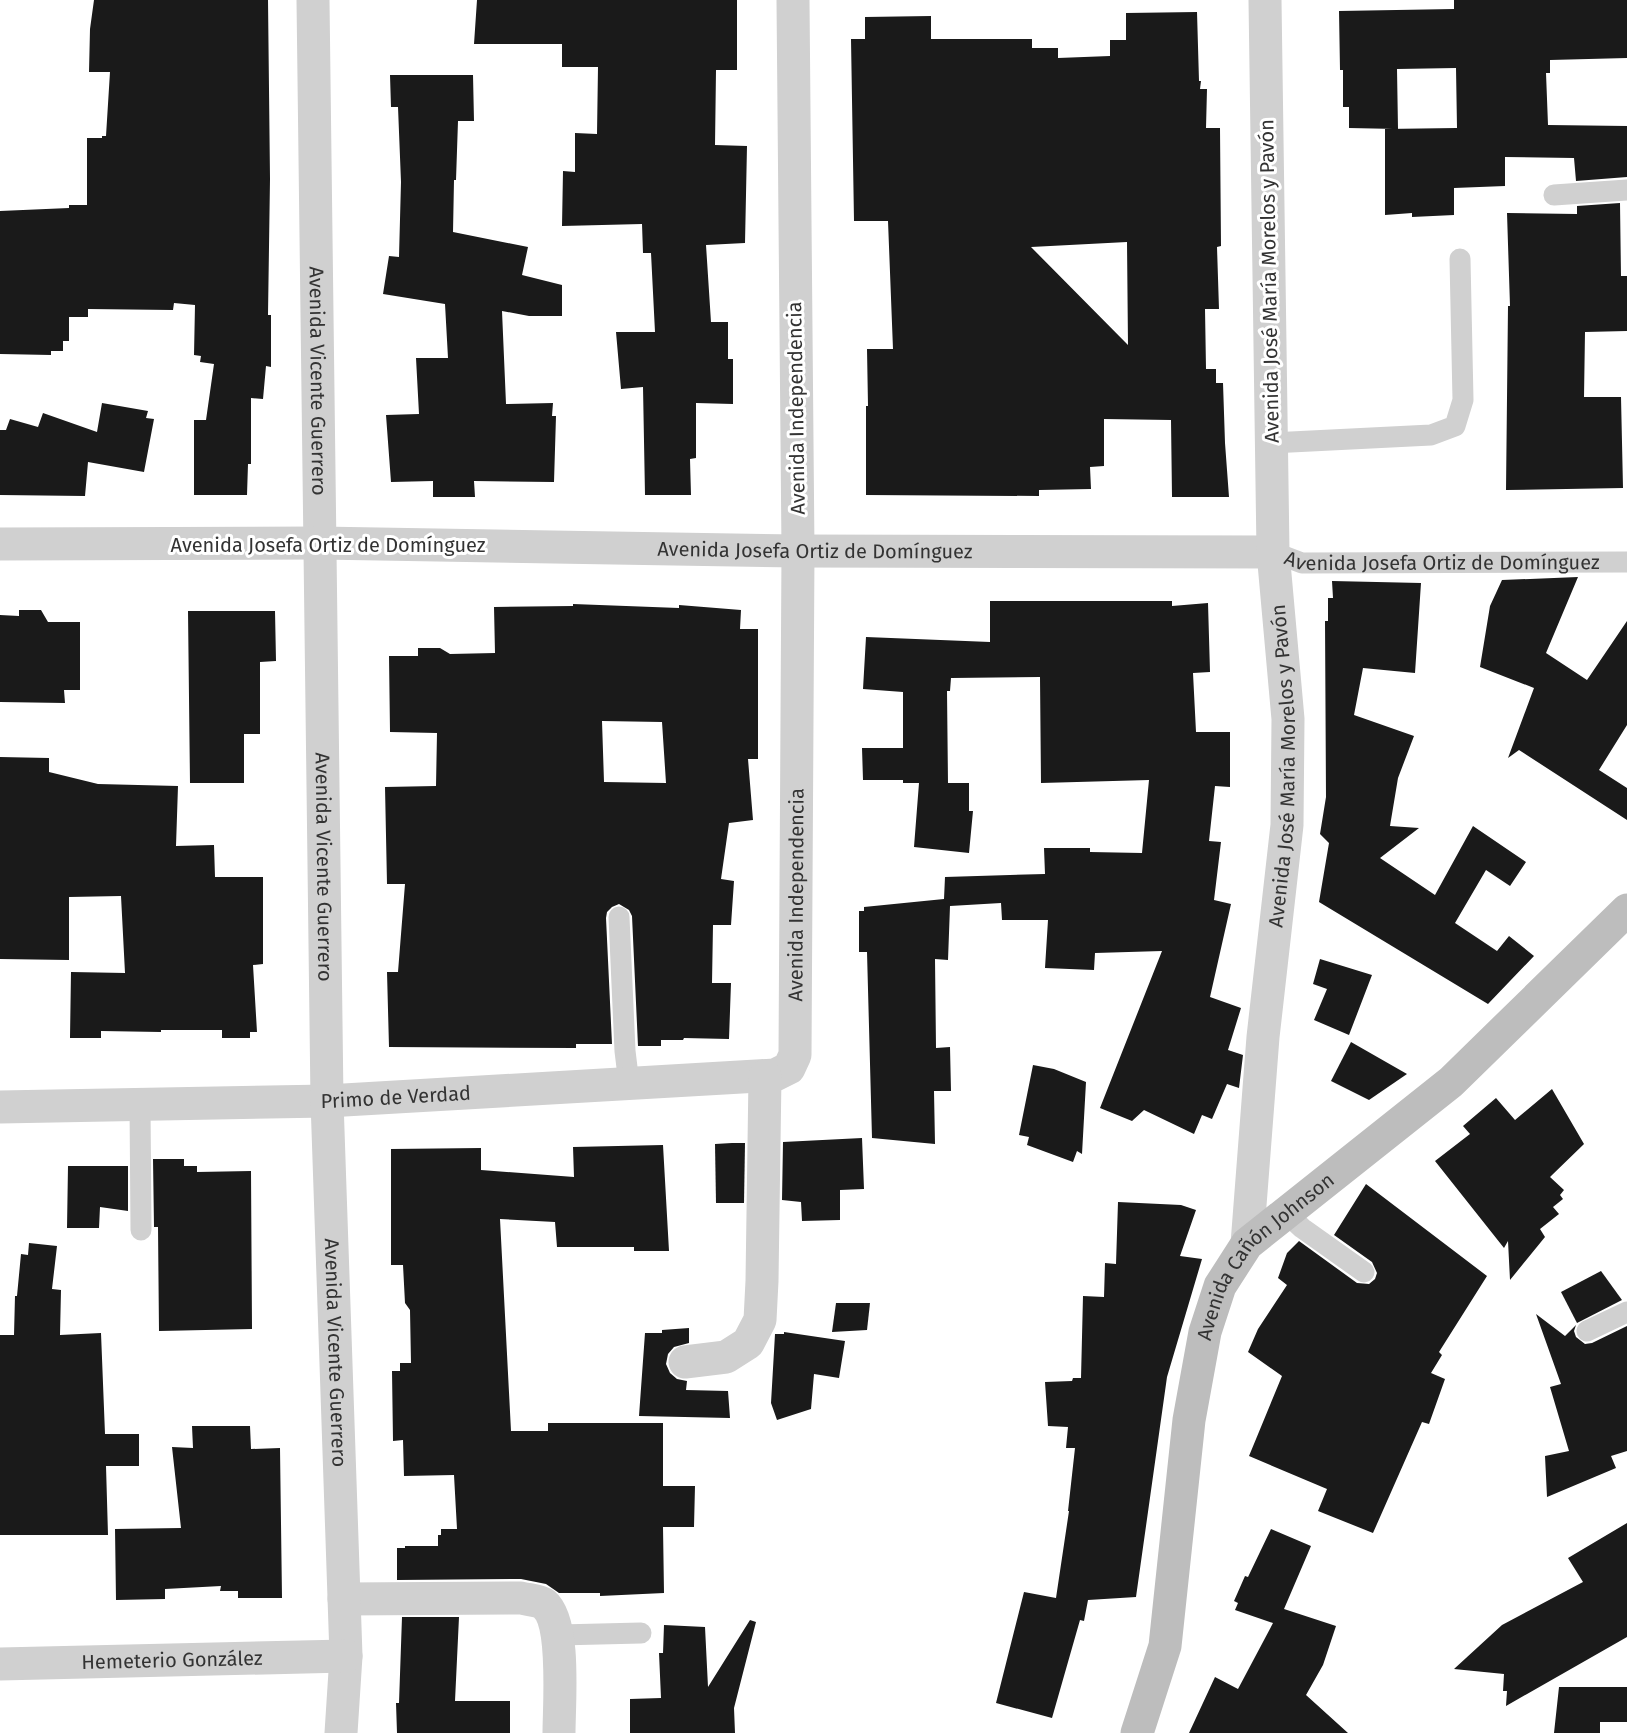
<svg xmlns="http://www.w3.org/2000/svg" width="1627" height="1733" viewBox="0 0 1627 1733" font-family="'Fira Sans',sans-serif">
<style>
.building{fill:#1a1a1a;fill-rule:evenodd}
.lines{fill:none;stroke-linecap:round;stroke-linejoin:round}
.service{stroke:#d0d0d0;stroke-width:21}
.minor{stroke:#d0d0d0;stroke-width:33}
.tertiary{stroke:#d0d0d0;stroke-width:33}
.secondary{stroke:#bdbdbd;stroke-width:33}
.labels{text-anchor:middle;stroke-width:6;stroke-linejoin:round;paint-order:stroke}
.street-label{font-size:20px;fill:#333;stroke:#fff}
</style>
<rect width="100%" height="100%" fill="#fff"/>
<g class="building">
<polygon points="94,0 268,0 270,179 268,315 271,315 271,367 266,366 263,399 251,398 251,464 248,464 247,495 194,495 194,420 206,420 214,364 200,362 201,356 194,355 195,305 174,303 173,310 88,309 88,317 69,317 69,341 63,341 63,351 51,351 51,355 0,354 0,211 69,208 69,205 87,205 87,138 102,138 102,136 106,136 110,72 89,72 90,29"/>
<polygon points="477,0 737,0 737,70 716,70 715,145 747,146 745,243 706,245 711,322 728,322 728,359 733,359 733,404 696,403 696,458 690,459 691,495 645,495 643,387 621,389 616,332 655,332 651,253 643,253 642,224 562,226 563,171 575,172 575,133 597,134 598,67 562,67 562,44 474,44"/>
<polygon points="1454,0 1627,0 1627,58 1550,60 1550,73 1546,73 1548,125 1627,126 1627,177 1576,181 1574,158 1505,157 1505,186 1454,188 1454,215 1412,217 1412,213 1385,215 1385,129 1457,128 1456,68 1397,69 1398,129 1349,128 1349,107 1343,107 1343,70 1340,70 1339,11 1454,9"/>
<path d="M1197,12L1199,81H1201L1200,89H1207L1206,128H1220L1221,246L1217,247L1219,309H1205L1206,369H1216V383H1223L1225,443L1229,497H1172L1171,420L1104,419V466L1090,467L1091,489L1039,490V496L866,495V406H868L867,349H893L888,221H854L851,39H865V17L931,16V39H1032V48H1058V58L1110,56V40H1126V13ZM1127,242L1128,345L1031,247Z"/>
<polygon points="390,75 473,75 474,121 458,121 456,180 454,180 453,232 528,247 522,275 562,285 562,316 529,316 502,311 506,404 553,403 552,416 556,416 554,482 474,481 475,497 433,497 433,481 391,482 386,415 419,414 416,358 448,358 445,304 383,294 389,256 399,257 401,182 398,107 391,107"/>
<polygon points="1620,203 1621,276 1627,276 1627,331 1585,332 1584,397 1621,397 1623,488 1506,490 1508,306 1510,306 1507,213 1577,214 1577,206"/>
<polygon points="102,403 148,411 146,418 154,419 144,472 88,462 85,496 0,495 0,430 6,430 10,419 38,427 43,413 97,432"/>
<polygon points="1578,577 1546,653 1587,680 1627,621 1627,725 1599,770 1627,788 1627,820 1519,750 1508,758 1534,688 1480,667 1490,606 1502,580"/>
<polygon points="1332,581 1421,583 1415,673 1363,668 1354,715 1414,736 1398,778 1390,826 1419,828 1380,858 1435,895 1473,826 1526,862 1510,886 1486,870 1455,923 1497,951 1509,936 1534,956 1488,1004 1319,902 1329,843 1320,834 1326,797 1325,621 1328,621 1328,598 1333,598"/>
<polygon points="990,601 1172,601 1172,606 1208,603 1210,672 1193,673 1196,732 1230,732 1230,787 1215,786 1209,841 1221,842 1214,900 1231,904 1210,997 1241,1008 1228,1050 1243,1055 1239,1088 1227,1084 1212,1119 1202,1115 1194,1134 1144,1110 1132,1121 1100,1108 1162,951 1095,953 1094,970 1045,968 1048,920 1002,920 1001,903 950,906 948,960 935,959 936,1048 950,1047 951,1091 934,1091 935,1144 872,1138 867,952 859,952 859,911 864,911 864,907 944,899 945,877 1045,874 1044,848 1090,848 1090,852 1142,853 1149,780 1041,783 1040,677 951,678 950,691 947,691 948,783 969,783 969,811 973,811 969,853 914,847 919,783 903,783 903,780 863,780 862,748 903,748 903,692 863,689 866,637 990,642"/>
<path d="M573,604L679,608V605L741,610L740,629H758V759H748L753,820L729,823L721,879L734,881L731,925H713L712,983H731L729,1039L684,1038L683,1040H661V1046H638L632,916L629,910L619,904L612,907L607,912L606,918L612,1044H576V1048L389,1047L387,972H398L405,884H387L385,787L436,786L437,733L390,732L389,656H418V648H440L450,654L495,653L494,607L573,606ZM602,721L662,722L666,783L604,782Z"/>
<polygon points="19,610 41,610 48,622 80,622 80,690 64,690 65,703 0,702 0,615 19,616"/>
<polygon points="188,611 275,611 276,661 260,662 260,734 244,734 244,783 190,783"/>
<polygon points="0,757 49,758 49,772 98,784 178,786 176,846 214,845 215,877 263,877 263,964 253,965 257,1032 250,1032 250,1038 222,1038 222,1030 161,1030 161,1032 101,1031 101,1038 70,1038 71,972 125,973 121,896 69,897 69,960 0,959"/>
<polygon points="1320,959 1372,975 1349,1035 1314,1020 1327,989 1313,984"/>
<polygon points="1351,1042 1407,1074 1369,1100 1331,1081"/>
<polygon points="1033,1065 1054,1069 1086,1082 1082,1154 1077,1151 1073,1162 1027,1145 1029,1137 1019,1135"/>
<polygon points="1552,1089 1584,1144 1550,1177 1564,1190 1560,1195 1563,1199 1553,1207 1559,1214 1540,1229 1545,1237 1510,1280 1508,1241 1504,1248 1435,1161 1470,1134 1463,1126 1496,1098 1515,1120"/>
<polygon points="862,1138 864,1189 840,1190 840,1220 802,1221 801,1202 782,1200 783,1142"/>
<polygon points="732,1143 745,1143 744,1203 716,1203 715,1144"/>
<polygon points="663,1145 669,1251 634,1251 634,1247 557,1247 555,1222 500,1219 511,1431 548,1431 548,1423 663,1423 663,1486 695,1486 694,1527 663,1527 664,1593 600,1596 600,1593 559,1593 546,1584 521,1579 397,1580 397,1548 405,1548 405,1546 438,1546 438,1535 441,1535 441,1529 457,1529 454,1475 404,1476 403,1440 393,1441 392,1371 400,1371 400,1363 411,1363 410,1310 405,1303 403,1265 391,1265 391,1149 481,1148 481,1170 574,1177 573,1147"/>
<polygon points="153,1159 184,1159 184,1166 197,1166 197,1172 251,1171 252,1329 159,1331 158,1227 154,1227"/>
<polygon points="68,1166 128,1166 128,1211 100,1207 99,1228 67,1228"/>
<polygon points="1366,1184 1487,1276 1439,1352 1442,1355 1431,1373 1445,1379 1429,1424 1422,1422 1373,1533 1318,1511 1327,1489 1249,1456 1282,1376 1248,1352 1258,1329 1287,1285 1278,1278 1287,1253 1299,1241 1357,1283 1369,1284 1375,1279 1377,1273 1372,1262 1334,1235"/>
<polygon points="1118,1202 1181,1205 1196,1210 1180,1256 1202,1259 1167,1377 1136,1597 1088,1600 1084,1621 1080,1620 1052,1718 996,1703 1024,1592 1056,1598 1069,1511 1068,1511 1075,1448 1066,1448 1068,1427 1048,1426 1045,1382 1072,1381 1073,1378 1081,1378 1083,1296 1104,1297 1105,1263 1116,1264"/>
<polygon points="29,1243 57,1246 52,1289 61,1290 60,1335 101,1333 105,1434 139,1434 139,1466 106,1466 108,1535 0,1535 0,1335 14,1335 15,1296 17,1296 21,1254 28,1255"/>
<polygon points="1601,1271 1622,1300 1577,1323 1561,1292"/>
<polygon points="836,1303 870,1303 867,1330 832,1332"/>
<polygon points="1536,1314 1565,1336 1576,1325 1574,1331 1576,1337 1585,1344 1592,1343 1627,1326 1627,1451 1611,1456 1616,1468 1547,1497 1545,1456 1569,1451 1550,1387 1561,1384"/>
<polygon points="689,1328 689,1343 674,1347 668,1354 666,1364 670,1373 677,1379 687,1381 686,1390 728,1391 730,1418 639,1416 645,1333 662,1333 662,1330"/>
<polygon points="784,1332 845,1341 839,1378 814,1374 811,1409 777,1420 771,1403 775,1334 784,1334"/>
<polygon points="192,1426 250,1426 251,1449 280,1448 282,1598 238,1598 238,1591 220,1591 221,1586 165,1589 165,1599 116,1600 115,1529 181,1528 172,1447 193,1448"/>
<polygon points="1627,1523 1627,1637 1506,1706 1507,1691 1503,1691 1504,1674 1454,1669 1502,1625 1583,1582 1568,1558"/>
<polygon points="1271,1529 1311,1546 1284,1609 1336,1626 1323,1665 1306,1695 1348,1733 1189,1733 1215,1677 1238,1689 1273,1623 1235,1610 1238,1603 1234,1601 1245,1576 1248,1577"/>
<polygon points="402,1617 459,1617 455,1701 510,1701 510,1733 397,1733 396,1703 399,1703"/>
<polygon points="750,1620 756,1622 734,1708 735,1733 630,1733 630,1699 661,1698 659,1653 663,1653 664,1625 705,1627 708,1687"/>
<polygon points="1559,1687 1627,1687 1627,1722 1600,1722 1600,1733 1554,1733"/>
</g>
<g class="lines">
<g class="service">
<polyline points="1554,195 1627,190"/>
<polyline points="1271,443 1431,435 1455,426 1463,400 1460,259"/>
<path id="s1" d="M1273,552L1302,563L1627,562"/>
<polyline points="619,917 625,1051 629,1084"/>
<polyline points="140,1105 141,1230"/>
<polyline points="1286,1213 1302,1228 1364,1272"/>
<polyline points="1587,1331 1627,1312"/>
<polyline points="559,1635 641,1633"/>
</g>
<g class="minor">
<path id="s2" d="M320,543L798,551L1273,552"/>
<path id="s3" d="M0,1107L327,1101L775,1075L789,1068L795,1055L798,551L793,0"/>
<path id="s4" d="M1247,1244L1263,1037L1287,825L1288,719L1273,552L1265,0"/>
<polyline points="685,1362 726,1357 748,1343 760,1320 762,1281 765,1076"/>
<path d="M344,1599L521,1598C528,1600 539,1600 544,1604C566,1622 559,1704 559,1733"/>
</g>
<g class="tertiary">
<path id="s5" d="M313,0L327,1101L346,1656L341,1733"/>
<polyline points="0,544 320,543"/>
<path id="s6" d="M0,1664L346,1656"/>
</g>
<path class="secondary" id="s7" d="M1137,1733L1165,1646L1189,1420L1205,1332L1220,1286L1247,1244L1451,1082L1627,910"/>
</g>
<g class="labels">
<g class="street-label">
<text transform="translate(1269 281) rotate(-91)" y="7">Avenida José María Morelos y Pavón</text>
<text dy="7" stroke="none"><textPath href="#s5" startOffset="381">Avenida Vicente Guerrero</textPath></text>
<text transform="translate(796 408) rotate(-91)" y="7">Avenida Independencia</text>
<text x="328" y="552">Avenida Josefa Ortiz de Domínguez</text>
<text dy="7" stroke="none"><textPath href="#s2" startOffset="495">Avenida Josefa Ortiz de Domínguez</textPath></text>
<text dy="7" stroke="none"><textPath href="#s1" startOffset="171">Avenida Josefa Ortiz de Domínguez</textPath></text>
<text dy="7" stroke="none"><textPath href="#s4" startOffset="480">Avenida José María Morelos y Pavón</textPath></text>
<text dy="7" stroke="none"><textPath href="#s5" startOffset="867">Avenida Vicente Guerrero</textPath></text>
<text dy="7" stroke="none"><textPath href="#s3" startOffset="966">Avenida Independencia</textPath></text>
<text dy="7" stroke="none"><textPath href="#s3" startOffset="396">Primo de Verdad</textPath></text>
<text dy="7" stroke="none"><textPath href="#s7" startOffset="507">Avenida Cañón Johnson</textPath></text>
<text dy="7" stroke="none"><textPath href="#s5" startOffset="1353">Avenida Vicente Guerrero</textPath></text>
<text dy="7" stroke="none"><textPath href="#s6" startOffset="172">Hemeterio González</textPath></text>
</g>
</g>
</svg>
